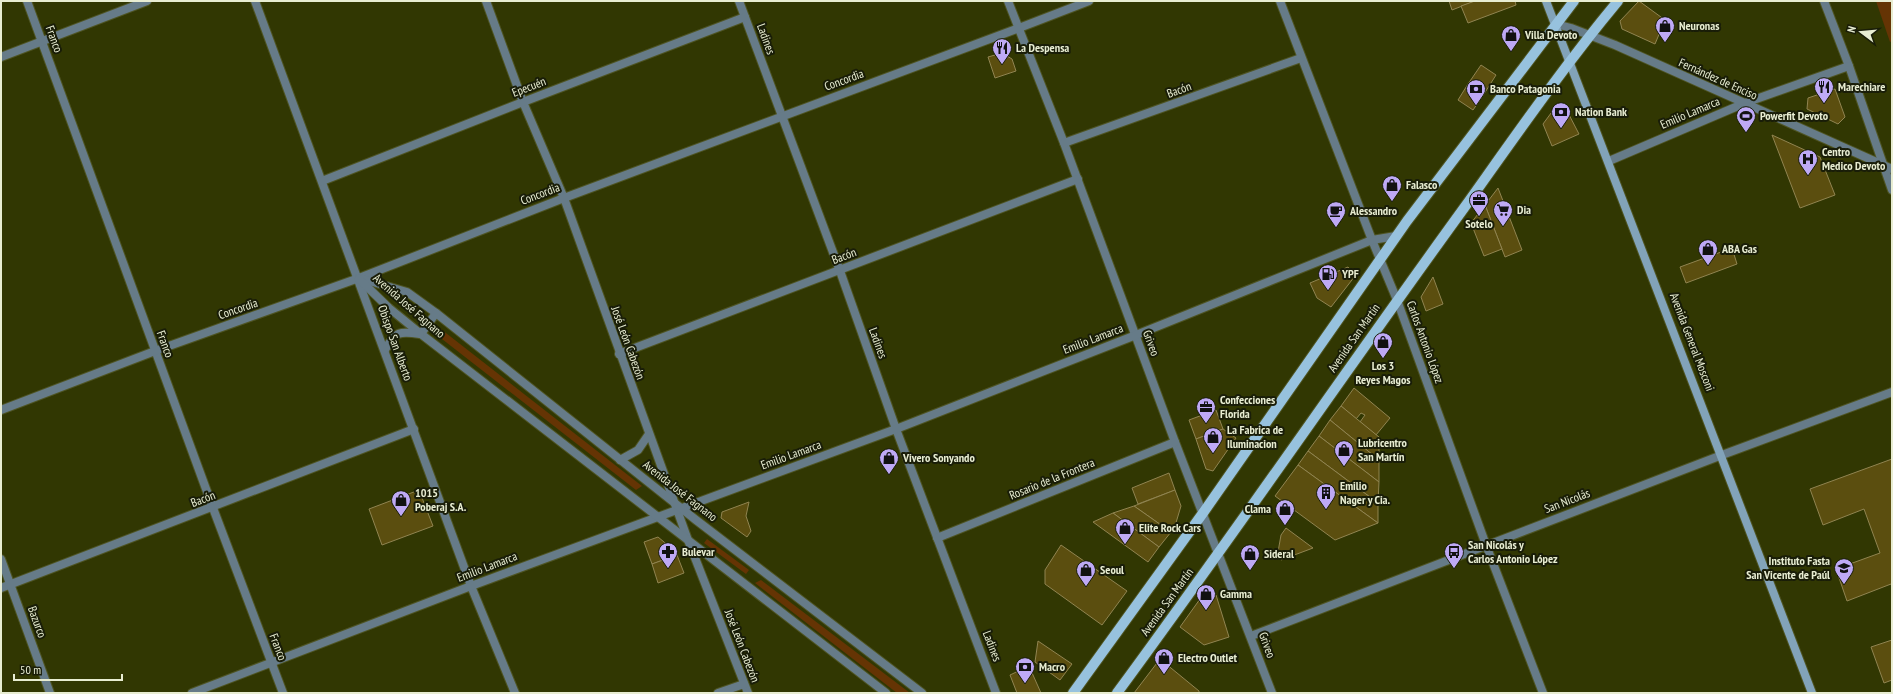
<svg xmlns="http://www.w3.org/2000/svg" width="1893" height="694" viewBox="0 0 1893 694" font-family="'PT Sans Narrow',sans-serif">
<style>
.green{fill:#653404}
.building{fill:#5b4e0f;stroke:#908451}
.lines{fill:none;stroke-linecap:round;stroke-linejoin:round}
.minor-casing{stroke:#4e5423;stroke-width:10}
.tertiary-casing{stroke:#4e5423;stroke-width:10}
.secondary-casing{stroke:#4e5423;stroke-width:10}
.primary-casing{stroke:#4e5423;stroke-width:12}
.minor{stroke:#667b88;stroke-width:8}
.tertiary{stroke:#667b88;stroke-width:8}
.secondary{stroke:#82a3b9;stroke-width:8}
.primary{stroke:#97c2de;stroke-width:10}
.labels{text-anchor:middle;stroke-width:4;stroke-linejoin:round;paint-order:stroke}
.poi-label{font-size:12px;font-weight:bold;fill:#e8edd2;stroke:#191d08;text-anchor:start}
.street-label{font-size:12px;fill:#e8edd2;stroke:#191d08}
</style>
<rect width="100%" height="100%" fill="#313702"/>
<g class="green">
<polygon points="1876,1 1892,1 1892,41 1890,42"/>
<polygon points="437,326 642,486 636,490 433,332"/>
<polygon points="707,539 749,570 746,574 704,543"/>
<polygon points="761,580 910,693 897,693 755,583"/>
</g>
<g class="building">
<polygon points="1449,1 1475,1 1452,10"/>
<polygon points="1475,1 1515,1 1516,5 1468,23 1461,6"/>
<polygon points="1639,1 1665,20 1655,44 1622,29 1620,21"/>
<polygon points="1002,53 1012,59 1016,71 995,78 988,57"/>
<polygon points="1481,65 1496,75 1484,94 1468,84"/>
<polygon points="1468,84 1484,94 1473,110 1458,100"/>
<polygon points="1835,89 1845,117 1838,124 1807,109 1808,98"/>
<polygon points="1557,105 1565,107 1579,134 1552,146 1543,124"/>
<polygon points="1772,135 1820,157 1835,195 1800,208"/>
<polygon points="1498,188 1522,250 1505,257 1485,205"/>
<polygon points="1485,205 1502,249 1484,256 1471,223"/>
<polygon points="1732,248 1737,264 1686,283 1680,267"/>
<polygon points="1348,267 1355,276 1331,307 1317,298 1310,283"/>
<polygon points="1433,277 1443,304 1426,311 1421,297"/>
<polygon points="1354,388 1390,418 1376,435 1360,422 1365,415 1361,413 1356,419 1341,406"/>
<polygon points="1341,406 1379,437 1379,460 1330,420"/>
<polygon points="1216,410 1223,429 1196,439 1189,420"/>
<polygon points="1330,420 1379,460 1379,482 1319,436"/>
<polygon points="1223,429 1236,438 1213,471 1206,469 1196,439"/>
<polygon points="1319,436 1379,482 1378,503 1308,451"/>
<polygon points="1308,451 1378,503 1378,523 1298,465"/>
<polygon points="1892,459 1892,586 1891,584 1847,601 1836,569 1880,553 1864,509 1823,525 1810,489"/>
<polygon points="1298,465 1378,523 1335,540 1275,496"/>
<polygon points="1169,473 1175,490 1138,504 1132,488"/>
<polygon points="419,490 433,526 382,545 369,509"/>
<polygon points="1175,490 1181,506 1175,526 1171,532 1134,506"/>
<polygon points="749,502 746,516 751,531 747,537 721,518 722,512"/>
<polygon points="1134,506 1171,532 1159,547 1113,513"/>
<polygon points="1113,513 1159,547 1148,562 1093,522"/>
<polygon points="1286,528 1313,548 1281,560 1278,552 1281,535"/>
<polygon points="658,537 676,552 677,555 652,564 644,542"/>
<polygon points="1061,545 1127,591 1102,625 1045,584 1045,570"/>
<polygon points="677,555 684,573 658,583 652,564"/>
<polygon points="1205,592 1216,595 1229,637 1204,645 1180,627"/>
<polygon points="1892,640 1892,680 1884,683 1871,647"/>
<polygon points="1038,641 1072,664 1060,680 1035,662"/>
<polygon points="1160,659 1199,691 1199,693 1134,693"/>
<polygon points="1029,666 1041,693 1017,693 1010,675"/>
</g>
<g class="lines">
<defs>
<g id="minor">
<polyline points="27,1 213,508 283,693"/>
<polyline points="255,1 471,586 515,693"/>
<polyline points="486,1 523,102 564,198 688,540 748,693"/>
<polyline points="739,1 840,271 896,429 996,693"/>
<polyline points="1008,1 1064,143 1175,442 1272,693"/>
<polyline points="1280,1 1372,240 1397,300 1486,545 1543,693"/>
<polyline points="1824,1 1849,66 1892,190"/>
<polyline points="1,57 147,1"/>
<polyline points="1064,143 1301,58"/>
<polyline points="1609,161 1745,103 1849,66"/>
<polyline points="322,181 523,102 745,17"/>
<polyline points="619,354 1078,179"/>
<polyline points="1,410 155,351 359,278 564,198 1019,28 1089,1"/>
<polyline points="937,538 1175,442"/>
<polyline points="1,559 50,693"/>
<polyline points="1,588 414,429"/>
<polyline points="1251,636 1722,455 1892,392"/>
<polyline points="192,693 471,586 896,429 1136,335 1372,240 1396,236"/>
<polyline points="718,693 744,684"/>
</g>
<g id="tertiary">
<polyline points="1556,24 1571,28 1615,45 1892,169"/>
<polyline points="359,278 407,292 436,313 696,520 922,693"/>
<polyline points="359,279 389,308 421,334 886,693"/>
<polyline points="421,334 436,313"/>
<path d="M385,350C395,331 400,331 420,334"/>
<polyline points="620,460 638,450 649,434"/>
</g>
<polyline id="secondary" points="1546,1 1812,693"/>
<g id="primary">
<polyline points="1073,693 1203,513 1407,221 1574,1"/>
<path d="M1117,693C1235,533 1347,369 1464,208C1514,138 1563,67 1618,1"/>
</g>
</defs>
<use href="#minor" class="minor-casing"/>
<use href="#tertiary" class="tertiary-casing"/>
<use href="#secondary" class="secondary-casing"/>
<use href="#primary" class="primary-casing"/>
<use href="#minor" class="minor"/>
<use href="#tertiary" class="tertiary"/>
<use href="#secondary" class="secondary"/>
<use href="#primary" class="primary"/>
</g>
<defs>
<symbol id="shop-pin" viewBox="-11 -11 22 30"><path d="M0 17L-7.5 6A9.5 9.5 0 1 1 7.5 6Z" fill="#bea9f5" stroke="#191d08"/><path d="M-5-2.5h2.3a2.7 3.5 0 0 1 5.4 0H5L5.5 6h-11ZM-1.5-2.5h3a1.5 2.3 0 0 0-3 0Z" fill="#111"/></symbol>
<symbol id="restaurant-pin" viewBox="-11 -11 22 30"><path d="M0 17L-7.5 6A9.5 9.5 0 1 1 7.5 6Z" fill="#bea9f5" stroke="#191d08"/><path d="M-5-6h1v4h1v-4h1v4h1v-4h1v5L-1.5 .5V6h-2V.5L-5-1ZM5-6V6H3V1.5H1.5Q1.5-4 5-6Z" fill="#111"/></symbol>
<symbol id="bank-pin" viewBox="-11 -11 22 30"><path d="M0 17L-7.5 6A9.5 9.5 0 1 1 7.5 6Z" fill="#bea9f5" stroke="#191d08"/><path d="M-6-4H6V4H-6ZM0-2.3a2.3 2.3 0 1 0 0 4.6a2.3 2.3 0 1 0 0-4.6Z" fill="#111"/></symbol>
<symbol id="stadium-pin" viewBox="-11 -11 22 30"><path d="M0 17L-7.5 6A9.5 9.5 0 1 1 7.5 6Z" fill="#bea9f5" stroke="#191d08"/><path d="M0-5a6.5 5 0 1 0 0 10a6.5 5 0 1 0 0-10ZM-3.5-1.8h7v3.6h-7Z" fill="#111"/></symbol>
<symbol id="hospital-pin" viewBox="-11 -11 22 30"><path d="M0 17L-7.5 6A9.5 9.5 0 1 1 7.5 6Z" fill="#bea9f5" stroke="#191d08"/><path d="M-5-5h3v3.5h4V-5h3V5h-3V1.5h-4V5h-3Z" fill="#111"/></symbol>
<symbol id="office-pin" viewBox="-11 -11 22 30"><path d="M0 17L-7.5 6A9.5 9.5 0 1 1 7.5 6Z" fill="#bea9f5" stroke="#191d08"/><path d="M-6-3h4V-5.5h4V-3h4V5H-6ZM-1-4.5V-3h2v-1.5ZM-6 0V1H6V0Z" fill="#111"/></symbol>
<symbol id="supermarket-pin" viewBox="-11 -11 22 30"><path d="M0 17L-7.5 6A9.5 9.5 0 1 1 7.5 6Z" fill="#bea9f5" stroke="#191d08"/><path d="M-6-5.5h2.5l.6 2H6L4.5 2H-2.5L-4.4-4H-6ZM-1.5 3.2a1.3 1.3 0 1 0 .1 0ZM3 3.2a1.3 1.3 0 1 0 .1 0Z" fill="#111"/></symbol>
<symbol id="cafe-pin" viewBox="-11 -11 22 30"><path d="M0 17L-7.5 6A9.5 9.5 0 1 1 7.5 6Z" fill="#bea9f5" stroke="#191d08"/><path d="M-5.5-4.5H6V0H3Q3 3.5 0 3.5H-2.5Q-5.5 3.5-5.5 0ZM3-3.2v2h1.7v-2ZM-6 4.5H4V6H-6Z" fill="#111"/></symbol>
<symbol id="fuel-pin" viewBox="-11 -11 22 30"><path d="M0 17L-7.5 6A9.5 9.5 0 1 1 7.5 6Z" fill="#bea9f5" stroke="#191d08"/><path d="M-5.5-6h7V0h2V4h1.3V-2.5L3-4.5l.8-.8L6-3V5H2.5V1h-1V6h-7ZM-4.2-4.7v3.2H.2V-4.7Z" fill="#111"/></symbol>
<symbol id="building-pin" viewBox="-11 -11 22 30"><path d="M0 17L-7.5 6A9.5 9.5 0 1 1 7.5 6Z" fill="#bea9f5" stroke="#191d08"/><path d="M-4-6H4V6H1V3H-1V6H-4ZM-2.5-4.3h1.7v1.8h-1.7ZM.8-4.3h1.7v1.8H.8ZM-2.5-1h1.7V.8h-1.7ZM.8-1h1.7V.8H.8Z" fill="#111"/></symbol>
<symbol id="pharmacy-pin" viewBox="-11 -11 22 30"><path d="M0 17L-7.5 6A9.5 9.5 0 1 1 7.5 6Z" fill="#bea9f5" stroke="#191d08"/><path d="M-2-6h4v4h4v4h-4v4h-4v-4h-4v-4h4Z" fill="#111"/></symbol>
<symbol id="bus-pin" viewBox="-11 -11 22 30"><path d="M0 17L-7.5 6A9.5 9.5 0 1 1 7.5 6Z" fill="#bea9f5" stroke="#191d08"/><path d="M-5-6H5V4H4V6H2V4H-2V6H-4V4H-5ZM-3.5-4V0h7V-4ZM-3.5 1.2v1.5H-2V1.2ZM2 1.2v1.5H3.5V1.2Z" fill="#111"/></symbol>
<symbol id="school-pin" viewBox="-11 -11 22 30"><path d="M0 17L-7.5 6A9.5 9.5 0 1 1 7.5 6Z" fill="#bea9f5" stroke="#191d08"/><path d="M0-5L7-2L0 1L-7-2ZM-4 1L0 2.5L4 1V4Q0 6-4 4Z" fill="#111"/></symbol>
</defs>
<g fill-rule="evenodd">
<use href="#shop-pin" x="1654" y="15" width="22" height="30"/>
<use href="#shop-pin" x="1500" y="24" width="22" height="30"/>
<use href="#restaurant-pin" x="991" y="37" width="22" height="30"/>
<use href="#restaurant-pin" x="1813" y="76" width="22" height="30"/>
<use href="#bank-pin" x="1465" y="78" width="22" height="30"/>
<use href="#bank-pin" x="1550" y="101" width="22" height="30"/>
<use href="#stadium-pin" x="1735" y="105" width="22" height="30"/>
<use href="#hospital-pin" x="1797" y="148" width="22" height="30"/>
<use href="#shop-pin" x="1381" y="174" width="22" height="30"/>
<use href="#office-pin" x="1468" y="189" width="22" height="30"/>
<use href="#supermarket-pin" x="1492" y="199" width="22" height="30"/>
<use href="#cafe-pin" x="1325" y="200" width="22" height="30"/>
<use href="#shop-pin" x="1697" y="238" width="22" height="30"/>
<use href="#fuel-pin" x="1317" y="263" width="22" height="30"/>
<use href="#shop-pin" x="1372" y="331" width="22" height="30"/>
<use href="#office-pin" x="1195" y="396" width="22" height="30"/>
<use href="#shop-pin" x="1202" y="426" width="22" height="30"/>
<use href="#shop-pin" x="1333" y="439" width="22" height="30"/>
<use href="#shop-pin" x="878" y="447" width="22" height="30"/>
<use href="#building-pin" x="1315" y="482" width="22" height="30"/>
<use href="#shop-pin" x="390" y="489" width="22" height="30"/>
<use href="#shop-pin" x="1274" y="498" width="22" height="30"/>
<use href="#shop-pin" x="1114" y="517" width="22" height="30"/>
<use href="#pharmacy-pin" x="657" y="541" width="22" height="30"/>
<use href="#bus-pin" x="1443" y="541" width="22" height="30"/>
<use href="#shop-pin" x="1239" y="543" width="22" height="30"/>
<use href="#school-pin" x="1833" y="557" width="22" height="30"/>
<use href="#shop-pin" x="1075" y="559" width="22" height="30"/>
<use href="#shop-pin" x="1195" y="583" width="22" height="30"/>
<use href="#shop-pin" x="1153" y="647" width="22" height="30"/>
<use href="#bank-pin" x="1014" y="656" width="22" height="30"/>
</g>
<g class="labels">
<g class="poi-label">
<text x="1679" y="30">Neuronas</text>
<text x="1525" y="39">Villa Devoto</text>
<text x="1016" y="52">La Despensa</text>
<text x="1838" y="91">Marechiare</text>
<text x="1490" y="93">Banco Patagonia</text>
<text x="1575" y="116">Nation Bank</text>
<text x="1760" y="120">Powerfit Devoto</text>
<text x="1822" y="156">Centro<tspan x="1822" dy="14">Medico Devoto</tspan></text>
<text x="1406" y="189">Falasco</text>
<text x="1517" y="214">Dia</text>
<text x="1350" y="215">Alessandro</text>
<text x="1479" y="228" text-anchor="middle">Sotelo</text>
<text x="1722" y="253">ABA Gas</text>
<text x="1342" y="278">YPF</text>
<text x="1383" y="370" text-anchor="middle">Los 3<tspan x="1383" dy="14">Reyes Magos</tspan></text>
<text x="1220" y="404">Confecciones<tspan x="1220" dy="14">Florida</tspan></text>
<text x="1227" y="434">La Fabrica de<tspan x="1227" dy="14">Iluminacion</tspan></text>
<text x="1358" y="447">Lubricentro<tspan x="1358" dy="14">San Martín</tspan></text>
<text x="903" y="462">Vivero Sonyando</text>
<text x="1340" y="490">Emilio<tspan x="1340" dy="14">Nager y Cia.</tspan></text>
<text x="415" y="497">1015<tspan x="415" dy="14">Poberaj S.A.</tspan></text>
<text x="1271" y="513" text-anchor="end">Clama</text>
<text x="1139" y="532">Elite Rock Cars</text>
<text x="1468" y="549">San Nicolás y<tspan x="1468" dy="14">Carlos Antonio López</tspan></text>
<text x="682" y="556">Bulevar</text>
<text x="1264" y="558">Sideral</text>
<text x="1830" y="565" text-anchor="end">Instituto Fasta<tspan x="1830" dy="14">San Vicente de Paúl</tspan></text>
<text x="1100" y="574">Seoul</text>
<text x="1220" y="598">Gamma</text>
<text x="1178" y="662">Electro Outlet</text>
<text x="1039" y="671">Macro</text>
</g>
<g class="street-label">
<text transform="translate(54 39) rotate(70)" y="4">Franco</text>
<text transform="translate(766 39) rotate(70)" y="4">Ladines</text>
<text transform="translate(1718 79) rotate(24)" y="4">Fernández de Enciso</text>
<text transform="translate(844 80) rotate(-20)" y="4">Concordia</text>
<text transform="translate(529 87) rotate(-21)" y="4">Epecuén</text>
<text transform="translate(1179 90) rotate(-20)" y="4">Bacón</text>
<text transform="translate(1690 113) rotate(-23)" y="4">Emilio Lamarca</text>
<text transform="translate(540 194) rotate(-21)" y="4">Concordia</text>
<text transform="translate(844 256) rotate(-21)" y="4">Bacón</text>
<text transform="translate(409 306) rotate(41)" y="4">Avenida José Fagnano</text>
<text transform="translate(238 309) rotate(-19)" y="4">Concordia</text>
<text transform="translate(1354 338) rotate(-55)" y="4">Avenida San Martín</text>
<text transform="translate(1093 339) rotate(-21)" y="4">Emilio Lamarca</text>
<text transform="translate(1425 342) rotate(70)" y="4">Carlos Antonio López</text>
<text transform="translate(1692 342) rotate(69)" y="4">Avenida General Mosconi</text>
<text transform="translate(395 343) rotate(70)" y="4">Obispo San Alberto</text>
<text transform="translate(628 343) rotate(70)" y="4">José León Cabezón</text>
<text transform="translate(878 343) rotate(70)" y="4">Ladines</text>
<text transform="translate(1151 343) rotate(70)" y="4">Griveo</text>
<text transform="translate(165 344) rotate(70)" y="4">Franco</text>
<text transform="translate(791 455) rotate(-20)" y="4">Emilio Lamarca</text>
<text transform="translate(1052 479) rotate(-22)" y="4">Rosario de la Frontera</text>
<text transform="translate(680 491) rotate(38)" y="4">Avenida José Fagnano</text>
<text transform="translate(203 499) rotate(-21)" y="4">Bacón</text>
<text transform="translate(1567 501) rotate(-21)" y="4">San Nicolás</text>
<text transform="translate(487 567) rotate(-21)" y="4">Emilio Lamarca</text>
<text transform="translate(1167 602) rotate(-54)" y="4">Avenida San Martín</text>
<text transform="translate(37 622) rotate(70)" y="4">Bazurco</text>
<text transform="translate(1267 645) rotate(70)" y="4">Griveo</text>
<text transform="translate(742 646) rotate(69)" y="4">José León Cabezón</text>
<text transform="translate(992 646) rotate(69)" y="4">Ladines</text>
<text transform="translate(278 647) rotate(69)" y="4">Franco</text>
</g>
</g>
<rect width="1893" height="694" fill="none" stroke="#e8edd2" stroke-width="4"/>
<g transform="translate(1861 32) rotate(286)" stroke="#191d08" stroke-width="3" paint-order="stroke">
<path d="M0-3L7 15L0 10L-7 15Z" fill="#e8edd2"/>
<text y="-6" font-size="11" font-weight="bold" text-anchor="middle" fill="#e8edd2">N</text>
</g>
<path d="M14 674v6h108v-6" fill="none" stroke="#e8edd2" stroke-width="2"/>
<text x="20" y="674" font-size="12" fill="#e8edd2" stroke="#191d08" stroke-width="3" paint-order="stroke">50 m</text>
</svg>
